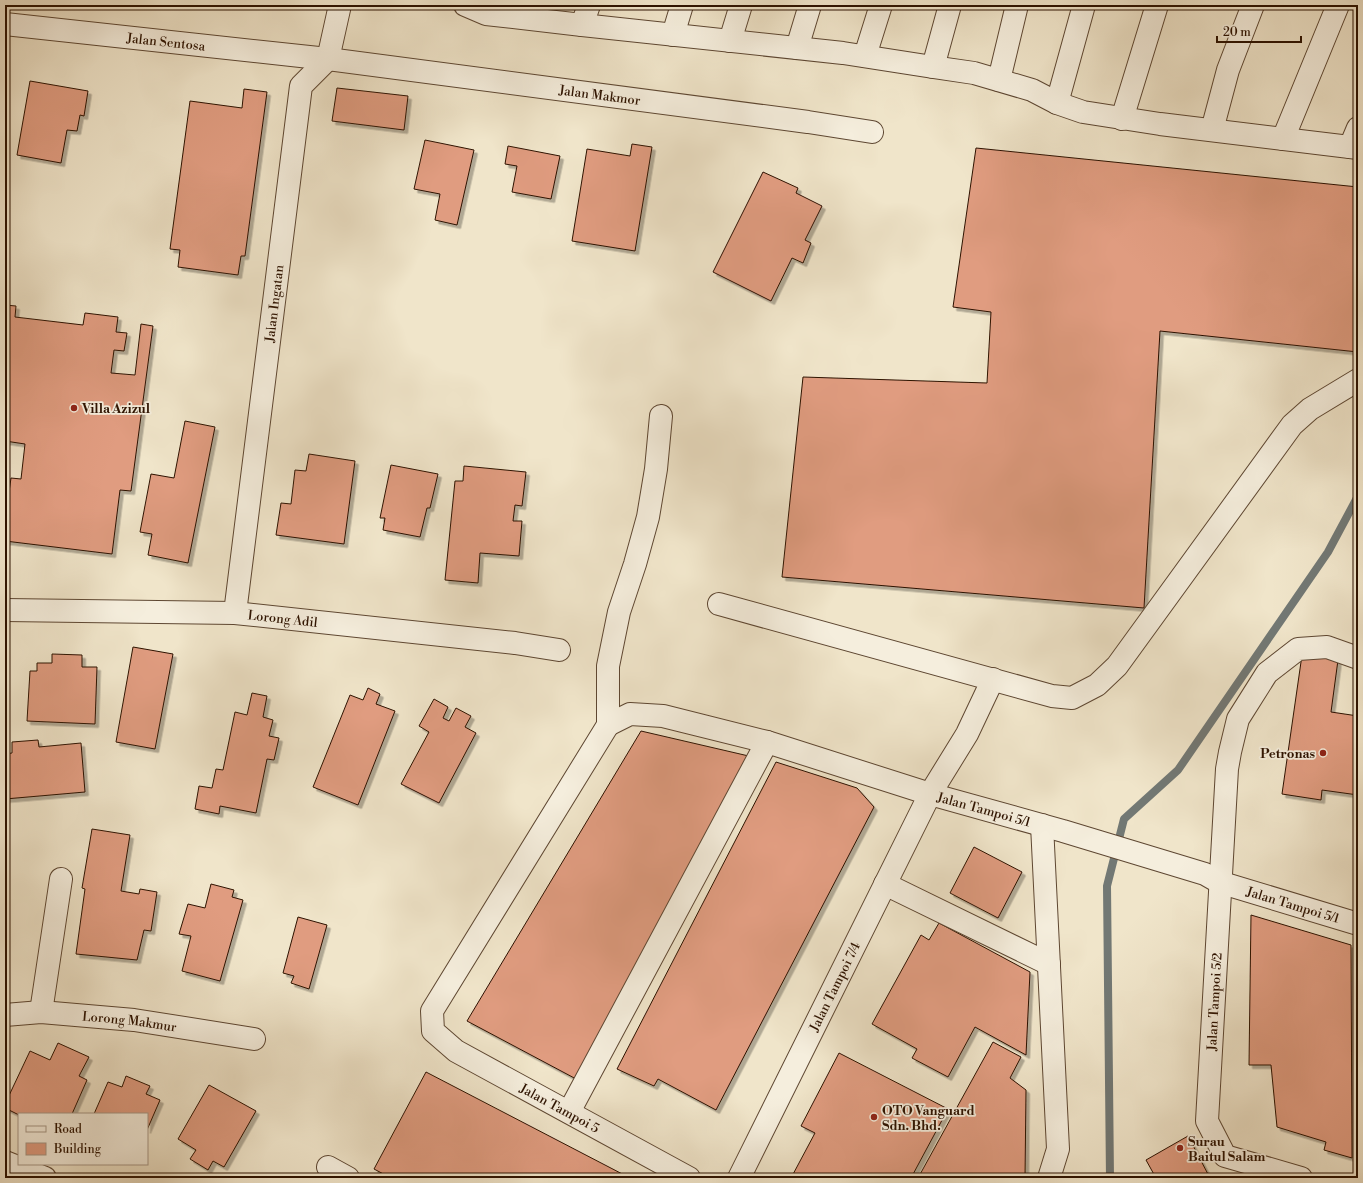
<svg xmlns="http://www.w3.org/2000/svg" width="1363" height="1183" viewBox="0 0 1363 1183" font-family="'Libre Bodoni',serif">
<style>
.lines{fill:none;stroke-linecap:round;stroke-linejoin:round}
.stream{stroke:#727874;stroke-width:8}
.building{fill:#e09c80;stroke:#2d1200;filter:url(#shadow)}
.minor-casing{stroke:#5e4732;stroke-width:24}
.minor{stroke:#f5eedd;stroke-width:22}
.poi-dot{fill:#8f2418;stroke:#f5eedd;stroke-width:1.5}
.labels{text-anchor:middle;stroke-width:3.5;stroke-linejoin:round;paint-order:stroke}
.street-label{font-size:13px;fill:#2d1200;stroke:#f5eedd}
.poi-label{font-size:13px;font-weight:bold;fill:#2d1200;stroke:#f5eedd;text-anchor:start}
</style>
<defs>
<filter id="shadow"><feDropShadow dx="3.5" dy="3.5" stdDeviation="0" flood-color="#0004"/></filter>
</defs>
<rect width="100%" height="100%" fill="#f0e5ca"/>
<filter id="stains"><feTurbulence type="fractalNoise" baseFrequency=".005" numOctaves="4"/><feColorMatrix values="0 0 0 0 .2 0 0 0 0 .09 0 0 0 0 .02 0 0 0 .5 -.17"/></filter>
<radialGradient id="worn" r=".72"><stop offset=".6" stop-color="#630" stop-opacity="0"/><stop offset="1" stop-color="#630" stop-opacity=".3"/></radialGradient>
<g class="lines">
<polyline class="stream" points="1110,1178 1107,886 1124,819 1178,770 1328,552 1358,496"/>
</g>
<g class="building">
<polygon points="30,81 88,91 84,116 80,115 77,131 67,130 61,163 17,155"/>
<polygon points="337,88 408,96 404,130 332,121"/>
<polygon points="244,89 267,92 245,256 241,256 238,275 178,267 180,250 170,249 190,101 242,108"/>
<polygon points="425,140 474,150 457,225 435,220 440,194 414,189"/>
<polygon points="632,144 652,147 635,251 572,241 587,149 630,156"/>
<polygon points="508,146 560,156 551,199 512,192 517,166 505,164"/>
<polygon points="976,148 1358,187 1358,352 1160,331 1144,608 782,577 803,377 987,383 991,312 953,307"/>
<polygon points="763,172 798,188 796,193 822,206 805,240 811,243 803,263 792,258 771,301 713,272"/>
<polygon points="5,305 16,306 15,317 83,325 85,313 118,317 116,332 127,333 124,351 114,350 111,373 135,375 141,324 153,326 131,491 120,490 112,554 5,541 5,520 11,478 21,479 25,444 5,441"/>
<polygon points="185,421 215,427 188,563 148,555 152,534 140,532 151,474 174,478"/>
<polygon points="309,454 355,461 344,544 276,535 281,503 291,504 295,470 306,471"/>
<polygon points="391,465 438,474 430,508 427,508 420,537 383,530 385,518 380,518"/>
<polygon points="464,466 526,472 522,506 515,505 513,521 522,521 519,556 480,553 478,583 445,580 455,481 463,481"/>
<polygon points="133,647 173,654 155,749 116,742"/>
<polygon points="52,654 82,655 82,667 97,667 95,724 27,721 30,671 37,671 37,663 52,663"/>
<polygon points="1302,655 1338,660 1331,712 1358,716 1358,795 1322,790 1321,800 1282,794"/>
<polygon points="368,688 380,694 376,704 395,711 358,805 313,787 350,695 363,700"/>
<polygon points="252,693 267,696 263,717 273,720 269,736 279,738 274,760 267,759 256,813 220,806 219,814 195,809 199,786 212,788 216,769 223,770 235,712 247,715"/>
<polygon points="434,699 448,707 443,718 449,721 456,708 471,716 465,727 476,733 439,803 401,784 429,732 419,726"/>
<polygon points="641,731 753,757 578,1080 467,1021"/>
<polygon points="38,740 39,747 81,743 85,792 5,799 5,754 12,753 12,742"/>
<polygon points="776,762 857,788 874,807 716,1110 658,1079 654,1086 617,1069"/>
<polygon points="92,829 130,835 121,891 139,894 140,889 157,892 151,931 144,930 137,960 76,954 85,889 82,888"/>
<polygon points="974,847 1022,872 998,918 950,893"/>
<polygon points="211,884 234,890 232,897 243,900 220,981 182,971 191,936 179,934 188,904 205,908"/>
<polygon points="1251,915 1351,945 1352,1158 1324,1150 1326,1142 1277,1127 1271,1065 1249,1065"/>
<polygon points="298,917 327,925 309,989 291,983 294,976 283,973"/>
<polygon points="939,923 1030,972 1026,1055 975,1027 948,1077 912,1058 917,1049 872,1024 921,935 929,940"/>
<polygon points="993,1042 1021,1057 1010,1078 1026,1090 1025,1178 918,1178"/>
<polygon points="58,1043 89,1057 79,1076 87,1080 72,1114 19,1115 5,1108 5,1104 30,1051 50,1060"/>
<polygon points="839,1053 948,1109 911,1178 791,1178 815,1133 801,1126"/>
<polygon points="426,1072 630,1178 391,1178 374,1169"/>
<polygon points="126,1076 150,1086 146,1094 160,1100 147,1130 147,1114 94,1114 108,1082 122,1087"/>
<polygon points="209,1085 256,1111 224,1167 213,1161 208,1170 190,1159 196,1150 178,1139"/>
<polygon points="1188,1136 1210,1178 1156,1178 1146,1160"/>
</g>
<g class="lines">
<defs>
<g id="minor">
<polyline points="465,5 486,14 582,25 589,5"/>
<path id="s1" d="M5,24L328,59L808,122L872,132"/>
<polyline points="582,25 843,53 933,67 974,73 1032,90 1057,103 1083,112 1160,124 1358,148"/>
<polyline points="673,35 682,5"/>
<polyline points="730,41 741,5"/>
<polyline points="797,48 810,5"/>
<polyline points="865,56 881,5"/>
<polyline points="933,67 950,5"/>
<polyline points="999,80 1017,5"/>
<polyline points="1057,103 1084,5"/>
<polyline points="1122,119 1157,5"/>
<polyline points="1212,130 1228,70 1253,5"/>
<polyline points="1283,139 1338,5"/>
<polyline points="1350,147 1358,128"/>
<path id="s2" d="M661,416L656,469L648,517L635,564L619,612L608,666V725L432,1011L433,1031L456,1051L689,1178"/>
<polyline points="719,604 1052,696 1072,698 1097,685 1117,666 1292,425 1310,409 1358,380"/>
<path id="s3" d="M5,610L235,613L515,643L559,650"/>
<path id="s4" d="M235,613L301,86L328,59L340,5"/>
<path id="s5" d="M608,725L630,714L663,716L767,742L930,794L1063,831L1205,874L1219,882L1358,924"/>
<polyline points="1042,825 1058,1149 1049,1178"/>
<polyline points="885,884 1049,964"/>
<polyline points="41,1012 61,879"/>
<path id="s6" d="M5,1015L41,1012L134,1020L254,1039"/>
<polyline points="569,1112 767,742"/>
<polyline points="5,1162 45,1178"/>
<polyline points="328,1167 348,1178"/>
<path id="s7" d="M739,1178L930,794L967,734L993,679"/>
<path id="s8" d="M1301,1178L1225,1156L1207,1121L1227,769L1230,752L1238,719L1267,673L1298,649L1327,647L1358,658"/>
</g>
</defs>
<use href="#minor" class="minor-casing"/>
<use href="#minor" class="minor"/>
</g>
<g class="poi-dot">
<circle cx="74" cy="408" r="4"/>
<circle cx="1323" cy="753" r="4"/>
<circle cx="874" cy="1117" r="4"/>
<circle cx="1180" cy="1148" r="4"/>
</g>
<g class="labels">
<g class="street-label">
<text dy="5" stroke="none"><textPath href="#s1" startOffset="162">Jalan Sentosa</textPath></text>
<text dy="5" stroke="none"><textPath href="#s1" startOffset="599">Jalan Makmor</textPath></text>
<text dy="5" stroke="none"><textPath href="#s4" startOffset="312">Jalan Ingatan</textPath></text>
<text dy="5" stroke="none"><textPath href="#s3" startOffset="278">Lorong Adil</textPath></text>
<text dy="5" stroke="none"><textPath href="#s5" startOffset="392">Jalan Tampoi 5/1</textPath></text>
<text dy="5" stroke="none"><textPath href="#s5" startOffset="716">Jalan Tampoi 5/1</textPath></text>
<text dy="5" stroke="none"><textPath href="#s7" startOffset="214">Jalan Tampoi 7/4</textPath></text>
<text dy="5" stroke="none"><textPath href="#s8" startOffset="238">Jalan Tampoi 5/2</textPath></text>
<text dy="5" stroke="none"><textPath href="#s6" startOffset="125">Lorong Makmur</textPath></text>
<text dy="5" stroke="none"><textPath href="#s2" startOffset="820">Jalan Tampoi 5</textPath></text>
</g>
<g class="poi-label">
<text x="82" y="413">Villa Azizul</text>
<text x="1315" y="758" text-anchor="end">Petronas</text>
<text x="882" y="1115">OTO Vanguard<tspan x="882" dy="15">Sdn. Bhd.</tspan></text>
<text x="1188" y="1146">Surau<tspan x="1188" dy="15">Baitul Salam</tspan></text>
</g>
</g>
<rect width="1363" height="1183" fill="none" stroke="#f0e5ca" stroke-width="20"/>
<rect x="6" y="6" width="1351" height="1171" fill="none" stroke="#2d1200" stroke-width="2"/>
<rect x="10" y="10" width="1343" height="1163" fill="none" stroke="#2d1200"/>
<rect x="18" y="1113" width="130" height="52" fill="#f5eedd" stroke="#a59685"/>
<rect x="26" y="1126" width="20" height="6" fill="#f5eedd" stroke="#a59685"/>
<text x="54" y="1133" font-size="12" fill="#2d1200">Road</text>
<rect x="26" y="1143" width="20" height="12" fill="#e09c80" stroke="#a59685"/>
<text x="54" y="1153" font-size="12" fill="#2d1200">Building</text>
<path d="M1217 36v6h84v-6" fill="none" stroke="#2d1200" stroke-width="2"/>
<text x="1223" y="36" font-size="12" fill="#2d1200" stroke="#f5eedd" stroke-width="3" paint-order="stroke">20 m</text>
<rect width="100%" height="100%" filter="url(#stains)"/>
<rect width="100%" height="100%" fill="url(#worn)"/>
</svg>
